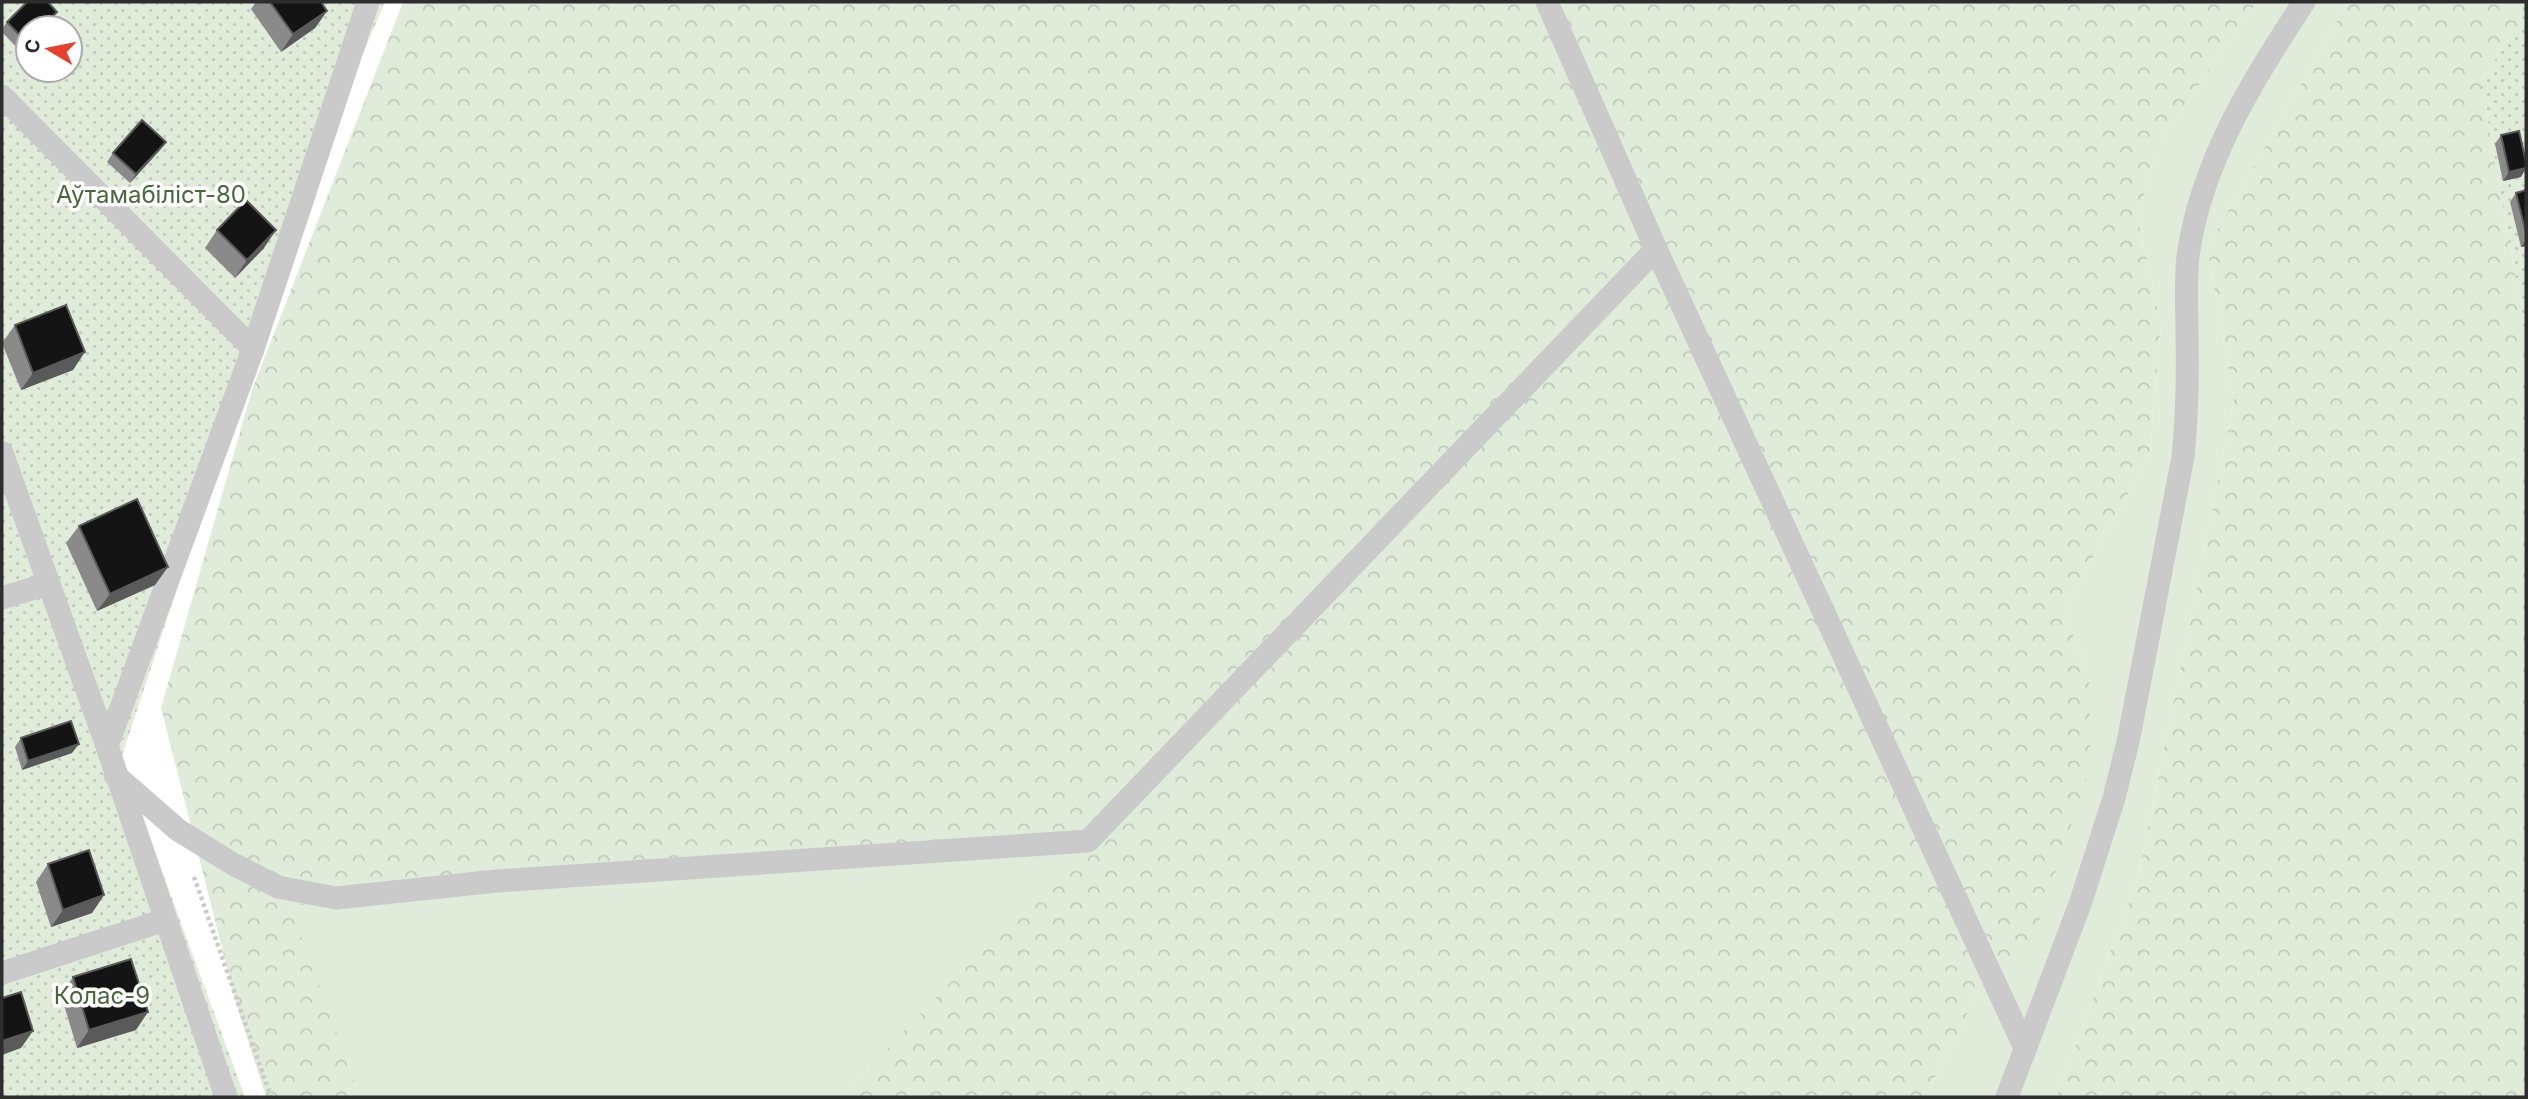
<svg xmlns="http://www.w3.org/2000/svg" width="2528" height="1099" viewBox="0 0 2528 1099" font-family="Inter,sans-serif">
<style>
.grass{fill:#e0ebda}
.forest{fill:url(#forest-crowns)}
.garden{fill:url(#garden-dots);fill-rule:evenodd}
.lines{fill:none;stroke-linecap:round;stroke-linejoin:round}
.path{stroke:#cacaca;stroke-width:4.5;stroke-dasharray:3.5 3.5;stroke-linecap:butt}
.service{stroke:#cacaca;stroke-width:23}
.wall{fill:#8a8a8a}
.shaded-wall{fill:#5a5a5a}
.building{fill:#141414;stroke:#5a5a5a;stroke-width:2}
.labels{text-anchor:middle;stroke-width:7;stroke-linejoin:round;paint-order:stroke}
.park-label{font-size:24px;fill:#47693a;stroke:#fff}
</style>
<defs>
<pattern id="forest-crowns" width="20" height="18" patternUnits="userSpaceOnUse" patternTransform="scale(1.75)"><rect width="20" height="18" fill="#e0ebda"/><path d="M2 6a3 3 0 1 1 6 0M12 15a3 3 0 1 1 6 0" fill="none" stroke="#c0cabb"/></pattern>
<pattern id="garden-dots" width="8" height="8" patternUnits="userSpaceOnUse" patternTransform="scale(1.75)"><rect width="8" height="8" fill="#e0ebda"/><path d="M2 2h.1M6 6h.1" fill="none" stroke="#c0cabb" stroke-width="1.8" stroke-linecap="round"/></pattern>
</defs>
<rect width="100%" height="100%" fill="#fff"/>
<g class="grass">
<polygon points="2257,2 2348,2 2207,248 2234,401 2138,878 2056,1097 1925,1097 1985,979 2089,675 2064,610 2150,454 2161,325 2138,218 2157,146"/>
<polygon points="1088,841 841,1097 360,1097 289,906"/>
</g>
<g class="forest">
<polygon points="403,2 2257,2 2157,146 2138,218 2161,325 2150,454 2064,610 2089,675 2091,766 2034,937 1985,979 1925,1097 841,1097 1086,841 290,906 360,1097 266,1097 236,1003 161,708 252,390"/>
<polygon points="2348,2 2526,2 2526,12 2481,81 2526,336 2526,1097 2056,1097 2138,878 2234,401 2207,248"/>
</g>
<g class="garden">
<path d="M2,2H385L320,155L121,759L245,1097H2ZM28,28H70V70H28Z"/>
<polygon points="2526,12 2526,336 2481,81"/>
</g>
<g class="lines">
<polyline class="path" points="194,877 271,1097"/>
<g class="service">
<polyline points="1547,2 1656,249 2025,1048"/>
<polyline points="2,96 253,349"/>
<polyline points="2,453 107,746 226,1097"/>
<polyline points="2,598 47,584"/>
<polyline points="107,746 253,349 368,2"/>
<polyline points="115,775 178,830 233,864 278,887 336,898 497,881 1088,841 1656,249"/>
<polyline points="2,973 165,920"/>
<path d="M2007,1097L2080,904L2114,798L2128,742L2183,457C2187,417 2188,377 2187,336C2187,309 2185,282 2188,256C2201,162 2253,79 2304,2"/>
</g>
</g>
<g class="wall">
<polygon points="256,2 321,2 327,11 315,28 281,52 251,9"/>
<polygon points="57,12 51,21 20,51 2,32 2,29 7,22"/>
<polygon points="2501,135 2521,177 2503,181 2495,144"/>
<polygon points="166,142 159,151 130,183 107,162 113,153"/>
<polygon points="2526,190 2526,246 2521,247 2510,202 2516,193"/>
<polygon points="217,230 264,248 235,278 205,248"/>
<polygon points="15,325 73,370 21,390 2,343"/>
<polygon points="79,526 155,585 97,611 66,543"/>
<polygon points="21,738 72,753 22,770 15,747"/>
<polygon points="48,864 104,895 92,913 51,927 36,882"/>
<polygon points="73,977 136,1030 77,1048 61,995"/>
</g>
<g class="shaded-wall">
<polygon points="327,11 315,28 281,52 293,34"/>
<polygon points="57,12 51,21 44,28 41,28"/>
<polygon points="166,142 159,151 130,183 136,174"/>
<polygon points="2526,168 2521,177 2503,181 2509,172"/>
<polygon points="276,230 264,248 235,278 247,260"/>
<polygon points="2526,240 2526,246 2521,247"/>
<polygon points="85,352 73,370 21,390 33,373"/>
<polygon points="168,567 155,585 97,611 110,594"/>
<polygon points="79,744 72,753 22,770 28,761"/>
<polygon points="104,895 92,913 51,927 63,910"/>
<polygon points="148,1012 136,1030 77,1048 89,1030"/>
<polygon points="33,1031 21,1048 2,1055 2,1041"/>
</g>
<g class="building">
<polygon points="27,2 48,2 57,12 41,28 28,28 28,40 26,42 7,22"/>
<polygon points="270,2 321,2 327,11 293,34"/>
<polygon points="142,120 166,142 136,174 113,153"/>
<polygon points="2519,131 2526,162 2526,168 2509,172 2501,135"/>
<polygon points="2526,190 2526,233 2516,193"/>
<polygon points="246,200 276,230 247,260 217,230"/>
<polygon points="66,305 85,352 33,373 15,325"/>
<polygon points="137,499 168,567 110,594 79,526"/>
<polygon points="71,721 79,744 28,761 21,738"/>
<polygon points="89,850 104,895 63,910 48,864"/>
<polygon points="131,959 148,1012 89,1030 73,977"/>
<polygon points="21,992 33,1031 2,1041 2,998"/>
</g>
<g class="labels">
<g class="park-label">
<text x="151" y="203">Аўтамабіліст-80</text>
<text x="102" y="1004">Колас-9</text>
</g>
</g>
<rect width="2528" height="1099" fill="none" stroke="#2d2d2d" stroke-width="7"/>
<g transform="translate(49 49) rotate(280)"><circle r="33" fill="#ffffff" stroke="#ababab" stroke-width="2"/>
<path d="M0-5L12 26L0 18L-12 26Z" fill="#e7402c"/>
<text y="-10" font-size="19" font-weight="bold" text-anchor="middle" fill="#2d2d2d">С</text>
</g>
</svg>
